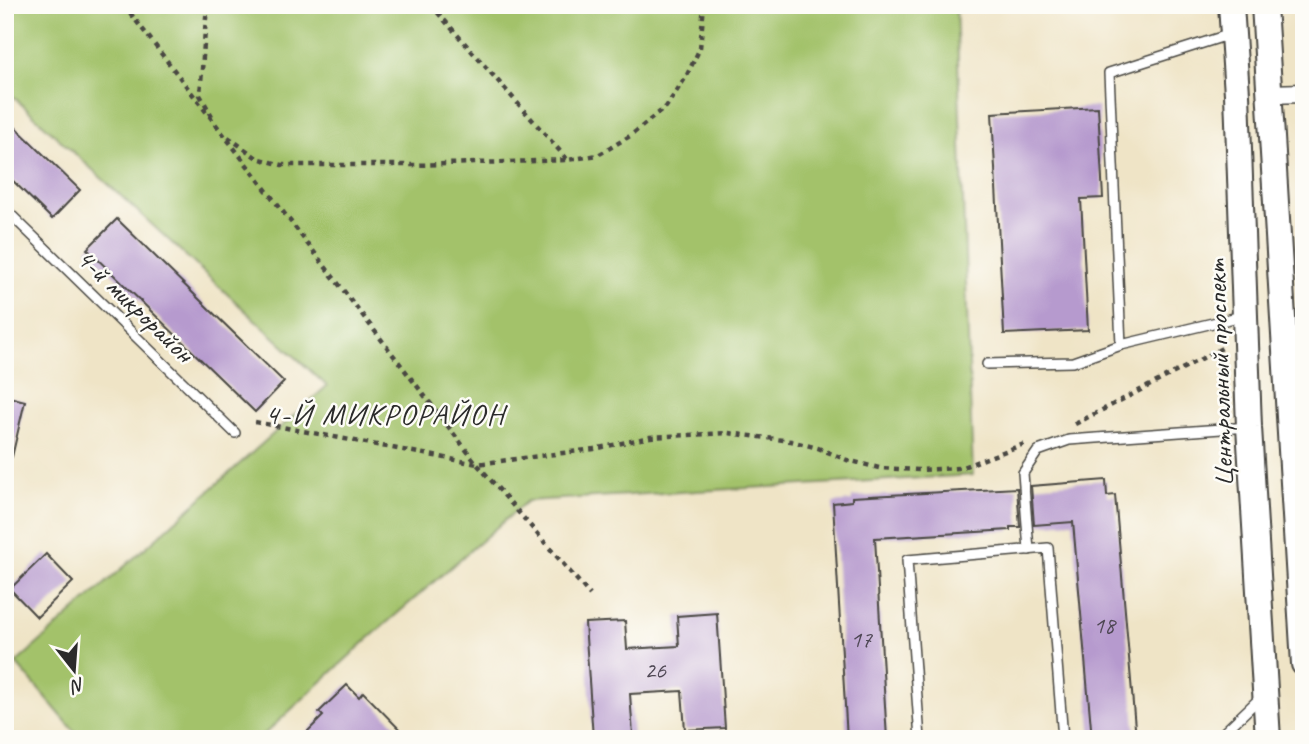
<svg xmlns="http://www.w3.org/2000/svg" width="1309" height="744" viewBox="0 0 1309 744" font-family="Caveat,sans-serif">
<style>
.green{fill:#a3c26a;stroke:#67764a;stroke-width:2}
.building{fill:#b69ace}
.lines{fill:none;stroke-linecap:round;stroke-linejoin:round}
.service-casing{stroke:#484742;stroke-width:12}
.minor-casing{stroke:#484742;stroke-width:21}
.secondary-casing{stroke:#484742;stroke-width:28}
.path{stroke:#484742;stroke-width:4.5;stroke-dasharray:5 5;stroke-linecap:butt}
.service{stroke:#fff;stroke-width:9}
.minor{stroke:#fff;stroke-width:18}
.secondary{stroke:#fff;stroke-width:24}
.labels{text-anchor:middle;stroke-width:5;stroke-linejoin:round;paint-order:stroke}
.number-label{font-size:24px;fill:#4e4754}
.street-label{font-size:28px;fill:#2b2b2b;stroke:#fdfcf7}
.neighbourhood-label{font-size:30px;letter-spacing:2px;fill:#2b2b2b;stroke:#fdfcf7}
</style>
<rect width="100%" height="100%" fill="#fdfcf7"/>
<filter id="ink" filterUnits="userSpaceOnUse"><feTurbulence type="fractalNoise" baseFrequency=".0143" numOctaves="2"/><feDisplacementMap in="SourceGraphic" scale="14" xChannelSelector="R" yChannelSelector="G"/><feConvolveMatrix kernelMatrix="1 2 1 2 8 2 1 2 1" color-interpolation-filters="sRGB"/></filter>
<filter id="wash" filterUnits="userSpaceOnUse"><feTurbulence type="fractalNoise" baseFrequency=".00686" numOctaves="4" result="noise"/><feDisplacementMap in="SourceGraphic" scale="28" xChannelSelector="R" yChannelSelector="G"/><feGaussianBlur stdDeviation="1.57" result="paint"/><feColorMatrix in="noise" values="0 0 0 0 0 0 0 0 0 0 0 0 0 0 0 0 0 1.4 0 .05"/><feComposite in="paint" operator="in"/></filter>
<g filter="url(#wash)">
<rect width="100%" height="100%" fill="#efe4c6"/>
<polygon class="green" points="5,5 956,5 973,475 527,501 368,639 259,739 81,739 16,663 327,386 5,89"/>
<g id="blocks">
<g class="building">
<polygon points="1098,107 1103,198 1081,199 1088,330 1004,334 992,113"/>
<polygon points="5,117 80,190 52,219 5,173"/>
<polygon points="117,219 284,382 255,412 87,249"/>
<polygon points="5,396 25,401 12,457 5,456"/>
<polygon points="1106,480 1107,496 1115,495 1136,739 1092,739 1073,522 1034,525 1031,486"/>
<polygon points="1017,488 1020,527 1010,527 1010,530 875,538 887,739 847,739 833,503 852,501 852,497"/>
<polygon points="46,554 73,582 37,617 10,589"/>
<polygon points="717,613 725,728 685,730 682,691 630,694 633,735 593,738 585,623 625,621 627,649 679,646 677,616"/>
<polygon points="347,685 359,697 363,692 409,739 300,739 323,716 319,712"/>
</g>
</g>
</g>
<g filter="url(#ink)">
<use href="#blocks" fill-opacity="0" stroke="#484742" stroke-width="2"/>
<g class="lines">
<defs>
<g id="service">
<polyline points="1231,34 1109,73 1121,345 1242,316"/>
<polyline points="5,209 235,433"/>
<polyline points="987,364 1073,362 1121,345"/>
<polyline points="1029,550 1023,473 1038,451 1069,440 1249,427"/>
<polyline points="920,739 907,560 1048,548 1063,739"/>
<polyline points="1217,739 1261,697"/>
</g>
<polyline id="minor" points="1269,94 1304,93"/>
<g id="secondary">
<polyline points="1231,5 1237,94 1249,427 1268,739"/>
<polyline points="1264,5 1304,664"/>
</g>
</defs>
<use href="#service" class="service-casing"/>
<use href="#minor" class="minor-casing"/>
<use href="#secondary" class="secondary-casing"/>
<g class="path">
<polyline points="124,5 477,464 590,595"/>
<polyline points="207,5 200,95 212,116"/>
<polyline points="431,5 567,159"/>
<polyline points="228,137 257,158 282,165 415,165 568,160 598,155 630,136 666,107 686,77 700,48 704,5"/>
<polyline points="255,422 477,464 594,449 650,437 728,433 791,441 818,448 847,460 879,468 919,470 960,468 1024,444"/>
<polyline points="1075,424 1226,346"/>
</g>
<use href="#service" class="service"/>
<use href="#minor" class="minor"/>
<use href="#secondary" class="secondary"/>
</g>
</g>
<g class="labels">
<g class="number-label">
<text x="1104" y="633">18</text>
<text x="861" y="647">17</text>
<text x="655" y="678">26</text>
</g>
<g class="street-label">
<text transform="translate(136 305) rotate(44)" y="10">4-й микрорайон</text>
<text transform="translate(1219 373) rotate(-92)" y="10">Центральный проспект</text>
</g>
<g class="neighbourhood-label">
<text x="385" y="424">4-Й МИКРОРАЙОН</text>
</g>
</g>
<rect width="1309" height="744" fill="none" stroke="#fdfcf7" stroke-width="28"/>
<g transform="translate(74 670) rotate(163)" stroke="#fdfcf7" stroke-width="5" paint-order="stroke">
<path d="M0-5L12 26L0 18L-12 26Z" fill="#2b2b2b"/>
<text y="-10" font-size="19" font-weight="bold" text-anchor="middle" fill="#2b2b2b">N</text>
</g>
</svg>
